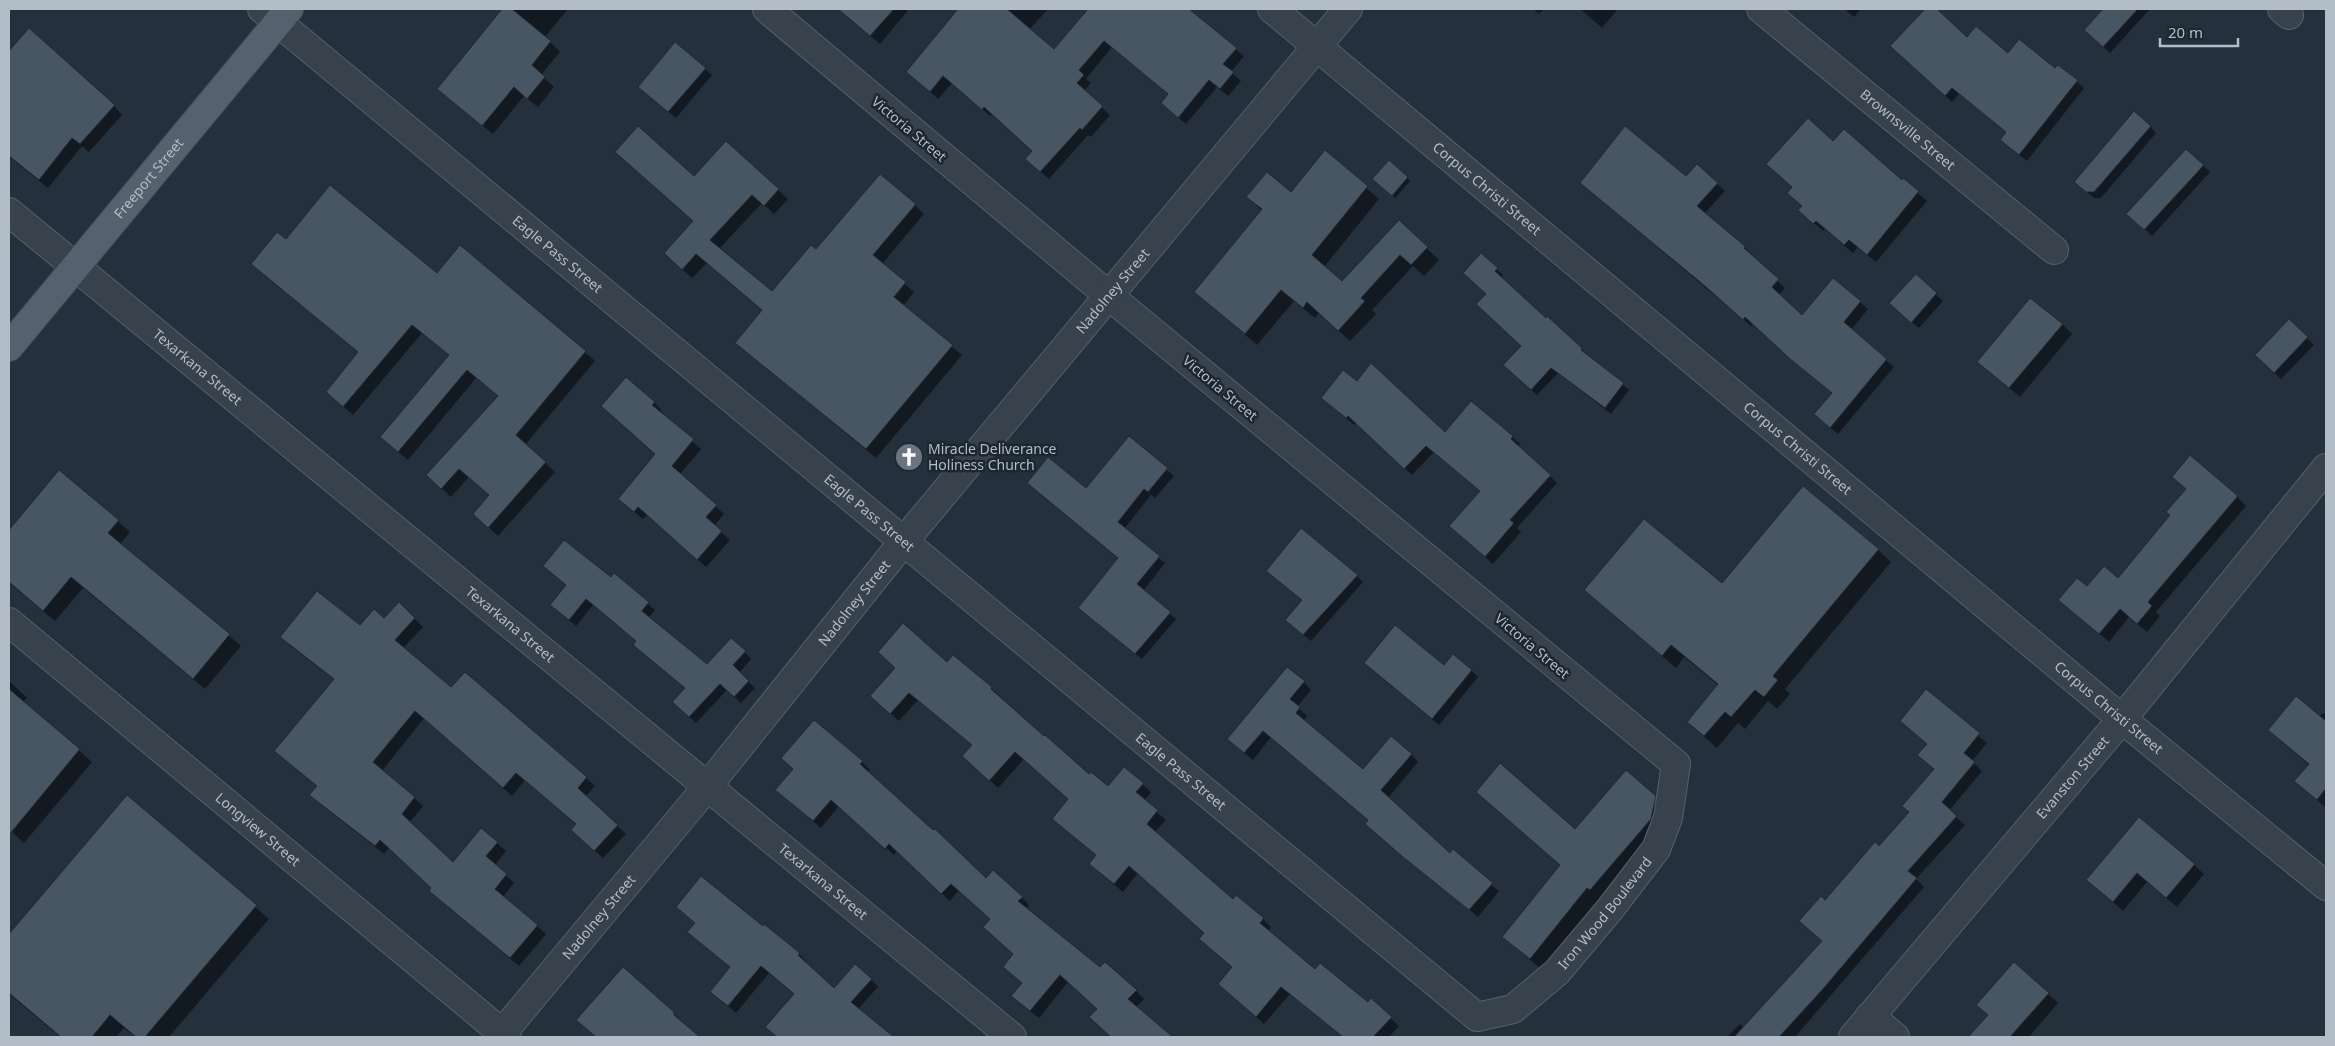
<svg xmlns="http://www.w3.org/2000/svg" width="2335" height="1046" viewBox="0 0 2335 1046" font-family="'Noto Sans',sans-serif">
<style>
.shadow{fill:#0007}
.building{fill:#485663;stroke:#1f2933}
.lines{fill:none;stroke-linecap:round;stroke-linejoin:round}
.minor-casing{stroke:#56606a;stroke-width:30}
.major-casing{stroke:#414b55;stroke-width:30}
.minor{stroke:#37424c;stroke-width:28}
.major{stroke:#55616c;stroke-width:28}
.labels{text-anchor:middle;stroke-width:5;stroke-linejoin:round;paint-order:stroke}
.street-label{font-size:14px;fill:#b3bdc8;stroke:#1d2731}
.poi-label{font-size:14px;fill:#b3bdc8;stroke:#1d2731;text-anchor:start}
</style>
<rect width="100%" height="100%" fill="#24303c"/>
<g class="shadow">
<polygon points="504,9 568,9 545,37 560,52 541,75 554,87 538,107 524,96 493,134 439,89"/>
<polygon points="839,9 909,9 880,44"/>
<polygon points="959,9 1048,9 1029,30 1054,51 1089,9 1187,9 1244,56 1231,72 1241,81 1228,96 1217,87 1186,124 1170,111 1169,95 1112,47 1086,79 1091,83 1084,91 1110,115 1091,137 1088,135 1049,179 1034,166 1033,151 992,114 990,116 952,83 938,99 908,72"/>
<polygon points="1533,9 1544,9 1539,14"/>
<polygon points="1580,9 1618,9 1602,28"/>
<polygon points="1844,9 1861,9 1854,17"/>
<polygon points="1926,9 1935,9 1967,38 2056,70 2059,66 2084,88 2027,161 2001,140 2007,133 1960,93 1952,102 1892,46"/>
<polygon points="2104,9 2150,9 2110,53 2086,30"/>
<polygon points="25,64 114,106 122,115 89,152 82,146 48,188 9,157 9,84"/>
<polygon points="705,69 712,75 676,118 646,93"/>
<polygon points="2150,126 2156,133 2101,198 2094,198 2082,188"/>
<polygon points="1833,142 1902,181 1903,180 1927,201 1876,262 1858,247 1853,253 1825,229 1823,231 1808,218 1803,206"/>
<polygon points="726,143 788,199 774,214 762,203 719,249 772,293 816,251 915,205 924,214 882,264 914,292 903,306 962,355 876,458 736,343 763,311 707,263 692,278 674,262 694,222 626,161 694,178"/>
<polygon points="2186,150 2210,172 2152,236 2128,214"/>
<polygon points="1325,152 1379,199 1324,267 1343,282 1399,222 1439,260 1424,276 1413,266 1372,310 1376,314 1350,341 1319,313 1315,318 1294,301 1257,345 1195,292 1262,211 1248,197 1291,194"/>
<polygon points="1389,161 1410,181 1395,198 1376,181"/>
<polygon points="1697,166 1725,191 1704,214 1744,247 1752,254 1750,256 1785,288 1779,295 1802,317 1833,279 1868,309 1851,330 1894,367 1838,434 1823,422 1833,394 1753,323 1751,326 1581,183 1686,178"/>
<polygon points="286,240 437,274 460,247 595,361 525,445 555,472 498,536 484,523 491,496 469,477 451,497 437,484 499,397 476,378 408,460 391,446 450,356 422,333 353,415 337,401 359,353 252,264"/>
<polygon points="1481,254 1503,275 1501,278 1546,320 1629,390 1611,414 1558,373 1537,395 1511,371 1522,346 1487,294"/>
<polygon points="1916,276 1943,301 1919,328 1898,310"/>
<polygon points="2289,321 2314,345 2281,379 2256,355"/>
<polygon points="2062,324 2072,334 2020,397 1979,362"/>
<polygon points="1357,383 1445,434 1471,402 1512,437 1520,444 1518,447 1557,483 1517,528 1521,532 1493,564 1458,533 1481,491 1434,452 1412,475 1356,423 1354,425 1323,398"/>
<polygon points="654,402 662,411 660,413 701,449 680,474 724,514 714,526 730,540 706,567 647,515 643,519 619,499 656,454 602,406"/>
<polygon points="1129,438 1174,476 1155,498 1151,495 1124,529 1165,563 1143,591 1176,619 1142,659 1086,614 1119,559 1035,490 1086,490"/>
<polygon points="59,471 130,532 120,544 241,646 205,689 83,588 55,621 9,583 9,532"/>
<polygon points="2237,497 2246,506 2156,612 2160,616 2147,632 2129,617 2109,642 2060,600 2088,587 2118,580"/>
<polygon points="1878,550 1891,562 1785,689 1790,694 1777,709 1768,701 1745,729 1738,723 1717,748 1688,722 1719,686 1684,657 1676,668 1586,590 1722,585"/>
<polygon points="544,566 611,579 614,575 655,610 649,617 707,666 745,652 751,659 739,673 755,688 741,703 727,690 696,723 674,702 686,689 637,641 593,605 576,626 558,611 567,586"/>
<polygon points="1357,576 1363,582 1311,641 1293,626"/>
<polygon points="399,604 423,627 403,648 451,688 586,778 595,786 585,797 626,834 603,858 581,838 577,825 525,780 512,796 424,718 382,771 423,806 410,822 453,864 497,843 506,851 495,865 514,883 503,897 546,934 519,966 439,899 433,889 389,848 384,854 319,803 311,795 318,786 276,751 335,680 290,645 384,620"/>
<polygon points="947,664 991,688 1000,696 998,697 1089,776 1108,788 1125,769 1151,792 1144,801 1166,820 1155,832 1233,900 1263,919 1271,927 1268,931 1315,970 1368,1004 1371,1000 1399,1026 1389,1037 1343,1037 1290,994 1264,1024 1219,984 1233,968 1200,939 1205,934 1138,873 1123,892 1099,872 1097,856 1053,819 1070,799 1024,759 998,788 972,764 973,746 918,700 899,721 880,704"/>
<polygon points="1445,667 1471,670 1478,677 1439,725 1372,670"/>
<polygon points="9,681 27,698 23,702 92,762 24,843 9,829 9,764 13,759 9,755"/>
<polygon points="1304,682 1311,690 1297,707 1307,716 1303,721 1363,771 1411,754 1418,762 1388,798 1451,854 1499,891 1478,917 1375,831 1370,821 1271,737 1253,760 1237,747"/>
<polygon points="1926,691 1987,743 1972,761 1982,771 1949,811 1965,825 1916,879 1924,887 1795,1037 1727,1037 1740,1024 1744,1028 1823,941 1825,902 1911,813 1935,770 1928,744"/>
<polygon points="2323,713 2326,715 2326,808 2296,781 2309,765 2269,730 2319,717"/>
<polygon points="814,721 862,762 870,770 868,772 986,880 1022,897 1029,905 1026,909 1100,969 1136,991 1144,999 1136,1007 1171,1037 1116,1037 1099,1023 1098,1009 1068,982 1039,1018 1020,1003 1023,983 1014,955 992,919 959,890 950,901 897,851 894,855 839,806 821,828 785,797"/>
<polygon points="1477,792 1575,831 1655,797 1667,809 1662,831 1602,901 1600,899 1542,970 1504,937 1561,866"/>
<polygon points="127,796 269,919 169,1037 135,1037 124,1028 116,1037 60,1037 9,994 9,936"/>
<polygon points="2194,865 2204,874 2177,907 2147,882 2123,911 2088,880"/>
<polygon points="678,907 763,928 799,954 806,961 805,963 834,989 871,979 878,987 858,1009 892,1037 777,1037 767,1027 795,995 769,973 736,1013 712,992 731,968 696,923"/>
<polygon points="2048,994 2058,1003 2029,1037 1979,1037 1974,1032"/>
<polygon points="673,1013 698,1037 597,1037 586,1028"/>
</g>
<g class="building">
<polygon points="502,9 512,9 551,41 532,65 545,77 527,99 514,87 482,126 437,89"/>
<polygon points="838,9 894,9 870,36"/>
<polygon points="958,9 1007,9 1054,49 1088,9 1189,9 1237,48 1223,64 1234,72 1220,89 1209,80 1178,118 1161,103 1168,94 1104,41 1079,70 1084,75 1077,83 1103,106 1082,130 1080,128 1040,172 1025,159 1032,151 984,107 982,110 943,76 930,92 906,72"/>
<polygon points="1925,9 1937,9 1967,37 1976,26 2008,53 2019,39 2055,68 2058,65 2078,80 2019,155 2000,140 2006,132 1952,88 1945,96 1890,46"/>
<polygon points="2103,9 2138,9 2103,47 2084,30"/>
<polygon points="29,28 115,105 80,144 72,138 39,180 9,156 9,51"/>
<polygon points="675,42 706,68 668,112 638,87"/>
<polygon points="2134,111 2151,126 2094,192 2086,192 2074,182"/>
<polygon points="1808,118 1833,141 1844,129 1902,180 1903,178 1919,191 1867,255 1849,240 1844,245 1816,221 1813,224 1798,210 1802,206 1787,193 1792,187 1766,164"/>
<polygon points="638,126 694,176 726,141 779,189 764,206 752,195 710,240 772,291 811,245 816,249 880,174 916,204 873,255 906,282 894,297 953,345 866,449 735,343 762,310 696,254 682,270 664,253 693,221 615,152"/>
<polygon points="1625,126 1686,176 1697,164 1718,183 1697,206 1745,246 1744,248 1779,279 1772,287 1802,315 1833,278 1861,301 1844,322 1887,359 1830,428 1814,414 1832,393 1789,358 1745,317 1743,320 1705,286 1580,183"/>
<polygon points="2186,149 2204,165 2144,230 2126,214"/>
<polygon points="1325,150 1368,186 1312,255 1342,281 1399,220 1428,247 1411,265 1400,255 1361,298 1365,301 1338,331 1307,302 1303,308 1281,290 1245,334 1194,292 1262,209 1246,197 1267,172 1291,192"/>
<polygon points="1389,160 1408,177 1392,196 1372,179"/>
<polygon points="330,185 437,273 460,245 586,351 516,435 546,462 488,528 473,514 489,495 459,469 441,489 426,475 498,396 467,370 398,452 380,437 449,355 412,325 343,407 326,392 358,352 251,264 277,232 286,239"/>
<polygon points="1481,253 1498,268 1495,271 1546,318 1547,316 1582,348 1581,350 1624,383 1605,408 1551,368 1531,390 1503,365 1521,346 1476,304 1486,294 1463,273"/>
<polygon points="1916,274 1937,293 1911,323 1889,303"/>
<polygon points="2030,298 2063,324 2009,388 1977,362"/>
<polygon points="2289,319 2308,337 2274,373 2255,355"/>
<polygon points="1371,363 1445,432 1471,401 1513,436 1511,439 1551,475 1510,520 1514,523 1485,557 1449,526 1480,491 1426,446 1404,469 1348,416 1346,418 1321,398 1343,370 1357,381"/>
<polygon points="626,377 655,402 652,405 694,439 672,466 717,505 706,517 722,531 697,560 638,507 634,512 618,499 655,454 601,406"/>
<polygon points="1129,436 1168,468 1148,492 1144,489 1118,522 1160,556 1137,584 1171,612 1135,654 1078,608 1118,558 1027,483 1048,457 1086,488"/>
<polygon points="2190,455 2238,496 2148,602 2152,606 2137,624 2120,609 2099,634 2058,600 2077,578 2087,586 2104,566 2118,578 2170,515 2166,512 2186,489 2172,477"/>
<polygon points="59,470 119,520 108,533 230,634 193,679 71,577 43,611 9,582 9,530"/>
<polygon points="1803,486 1879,549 1773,676 1778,680 1764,697 1755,690 1731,717 1725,712 1704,736 1687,722 1718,684 1671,645 1662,656 1584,590 1644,519 1722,583"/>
<polygon points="1301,528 1358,575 1303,635 1285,620 1302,600 1266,571"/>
<polygon points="564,540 611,577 614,573 649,602 642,611 707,664 731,638 746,651 733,665 749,681 734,697 720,684 689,717 672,702 685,688 633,645 636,641 586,599 569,620 550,605 566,585 543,566"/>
<polygon points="317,591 360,625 374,609 384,618 399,602 415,618 395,640 451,687 465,672 587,777 578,788 618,825 594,851 571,830 576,824 516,773 503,788 415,711 373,762 415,797 402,814 453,862 481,828 498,842 486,856 507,874 495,889 538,925 510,958 429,891 431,888 380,840 375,846 309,795 317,786 274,751 334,679 280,637"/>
<polygon points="903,623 947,662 953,655 992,687 991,689 1044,736 1045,735 1089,774 1091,772 1108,786 1124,767 1144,783 1136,792 1158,810 1147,824 1233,899 1236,895 1264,918 1260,923 1315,969 1320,963 1368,1002 1371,998 1392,1017 1373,1037 1343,1037 1281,987 1256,1017 1218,984 1232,967 1199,939 1204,933 1129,866 1114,884 1089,864 1096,855 1052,819 1068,799 1015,752 989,781 962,756 972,745 909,693 890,714 870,696 895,668 878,652"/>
<polygon points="1395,625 1444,665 1453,654 1472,670 1432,719 1364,663"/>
<polygon points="1287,667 1305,681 1290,699 1300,707 1296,713 1363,769 1391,736 1412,754 1381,790 1450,853 1453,849 1493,883 1469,910 1403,857 1365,824 1368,820 1263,731 1244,753 1227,739"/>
<polygon points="9,689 80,749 9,835"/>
<polygon points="1926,689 1980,733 1964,753 1975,762 1942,802 1957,816 1908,871 1917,878 1823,989 1779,1037 1734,1037 1822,941 1799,921 1821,896 1825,900 1875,842 1879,846 1909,812 1902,806 1934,769 1917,755 1927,744 1900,721"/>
<polygon points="2296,696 2326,721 2326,788 2317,800 2294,781 2309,764 2268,730"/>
<polygon points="814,720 863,761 860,764 933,830 935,829 986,878 993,870 1023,897 1018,901 1100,967 1105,962 1137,990 1128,999 1173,1037 1111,1037 1089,1017 1097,1009 1060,975 1030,1011 1011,996 1022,983 1003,967 1013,954 983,927 990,919 951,884 941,894 889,844 885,849 831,800 813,821 775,790 793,769 781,758"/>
<polygon points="1500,763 1575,829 1626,770 1656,796 1651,819 1590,890 1587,888 1530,959 1502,937 1560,865 1476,792"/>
<polygon points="127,795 257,905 145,1037 136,1037 110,1015 92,1037 61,1037 9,993 9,934"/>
<polygon points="2139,817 2195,864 2166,898 2137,873 2113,902 2086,880"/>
<polygon points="701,876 763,926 764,924 800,953 798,955 834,988 855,964 872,979 851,1002 894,1037 777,1037 765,1027 794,994 761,966 728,1006 710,992 730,967 687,932 695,923 676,907"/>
<polygon points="2014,962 2049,993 2010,1037 1968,1037 1988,1015 1976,1005"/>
<polygon points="623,967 674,1012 674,1015 700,1037 596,1037 576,1020"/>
</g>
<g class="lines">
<defs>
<g id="minor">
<path id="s1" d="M262,9L1477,1017L1513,1009L1557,972L1610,909L1656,849L1668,818L1676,764L1108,295L767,9"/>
<path id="s2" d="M1272,9L2122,719L2326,886"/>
<path id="s3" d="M1761,9L2054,250"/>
<polyline points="2282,9 2289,15"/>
<path id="s4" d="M9,212L1012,1037"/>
<path id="s5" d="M9,622L507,1037"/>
<polyline points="1870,1016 1895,1037"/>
<path id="s6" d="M499,1037L707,787L904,541L1348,9"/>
<path id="s7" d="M1853,1037L2122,719L2326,468"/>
</g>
<g id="major">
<path id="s8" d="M9,347L289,9"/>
</g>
</defs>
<use href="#minor" class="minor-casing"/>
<use href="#major" class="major-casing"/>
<use href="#minor" class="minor"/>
<use href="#major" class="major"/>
</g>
<defs>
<symbol id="church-disc" viewBox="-11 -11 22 22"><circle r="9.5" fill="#6b7280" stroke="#1d2731"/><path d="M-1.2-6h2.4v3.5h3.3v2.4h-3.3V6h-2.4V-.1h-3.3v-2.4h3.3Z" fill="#fff"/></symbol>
</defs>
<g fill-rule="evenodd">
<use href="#church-disc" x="893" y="441" width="32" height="32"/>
</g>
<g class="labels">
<g class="street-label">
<text transform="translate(909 129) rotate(40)" y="5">Victoria Street</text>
<text dy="5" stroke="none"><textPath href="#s3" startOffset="190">Brownsville Street</textPath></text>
<text dy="5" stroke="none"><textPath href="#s8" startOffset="219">Freeport Street</textPath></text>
<text dy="5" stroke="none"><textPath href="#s2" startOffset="280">Corpus Christi Street</textPath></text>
<text dy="5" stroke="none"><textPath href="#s1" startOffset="384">Eagle Pass Street</textPath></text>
<text dy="5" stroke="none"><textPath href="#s6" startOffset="966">Nadolney Street</textPath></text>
<text dy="5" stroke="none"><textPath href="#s4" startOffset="244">Texarkana Street</textPath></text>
<text transform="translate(1220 388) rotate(40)" y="5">Victoria Street</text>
<text dy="5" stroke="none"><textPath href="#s2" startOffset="685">Corpus Christi Street</textPath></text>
<text dy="5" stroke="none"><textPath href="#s1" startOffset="789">Eagle Pass Street</textPath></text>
<text dy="5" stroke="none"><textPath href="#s6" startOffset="561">Nadolney Street</textPath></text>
<text dy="5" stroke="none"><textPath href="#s4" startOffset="649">Texarkana Street</textPath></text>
<text transform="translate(1532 646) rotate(40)" y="5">Victoria Street</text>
<text dy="5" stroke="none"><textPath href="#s2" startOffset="1090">Corpus Christi Street</textPath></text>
<text dy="5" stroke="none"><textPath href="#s1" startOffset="1194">Eagle Pass Street</textPath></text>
<text dy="5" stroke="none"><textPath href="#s7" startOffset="340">Evanston Street</textPath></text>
<text dy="5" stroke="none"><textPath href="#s5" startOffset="324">Longview Street</textPath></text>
<text dy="5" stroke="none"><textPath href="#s4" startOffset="1054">Texarkana Street</textPath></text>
<text dy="5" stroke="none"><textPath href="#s1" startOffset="1749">Iron Wood Boulevard</textPath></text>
<text dy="5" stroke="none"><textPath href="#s6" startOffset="156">Nadolney Street</textPath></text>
</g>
<g class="poi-label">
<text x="928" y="454">Miracle Deliverance<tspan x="928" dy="16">Holiness Church</tspan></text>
</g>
</g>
<rect width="2335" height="1046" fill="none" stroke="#b3bdc8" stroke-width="20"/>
<path d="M2160 38v8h78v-8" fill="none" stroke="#b3bdc8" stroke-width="2.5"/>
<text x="2168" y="38" font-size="15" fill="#b3bdc8" stroke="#1d2731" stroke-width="4" paint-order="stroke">20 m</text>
</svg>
